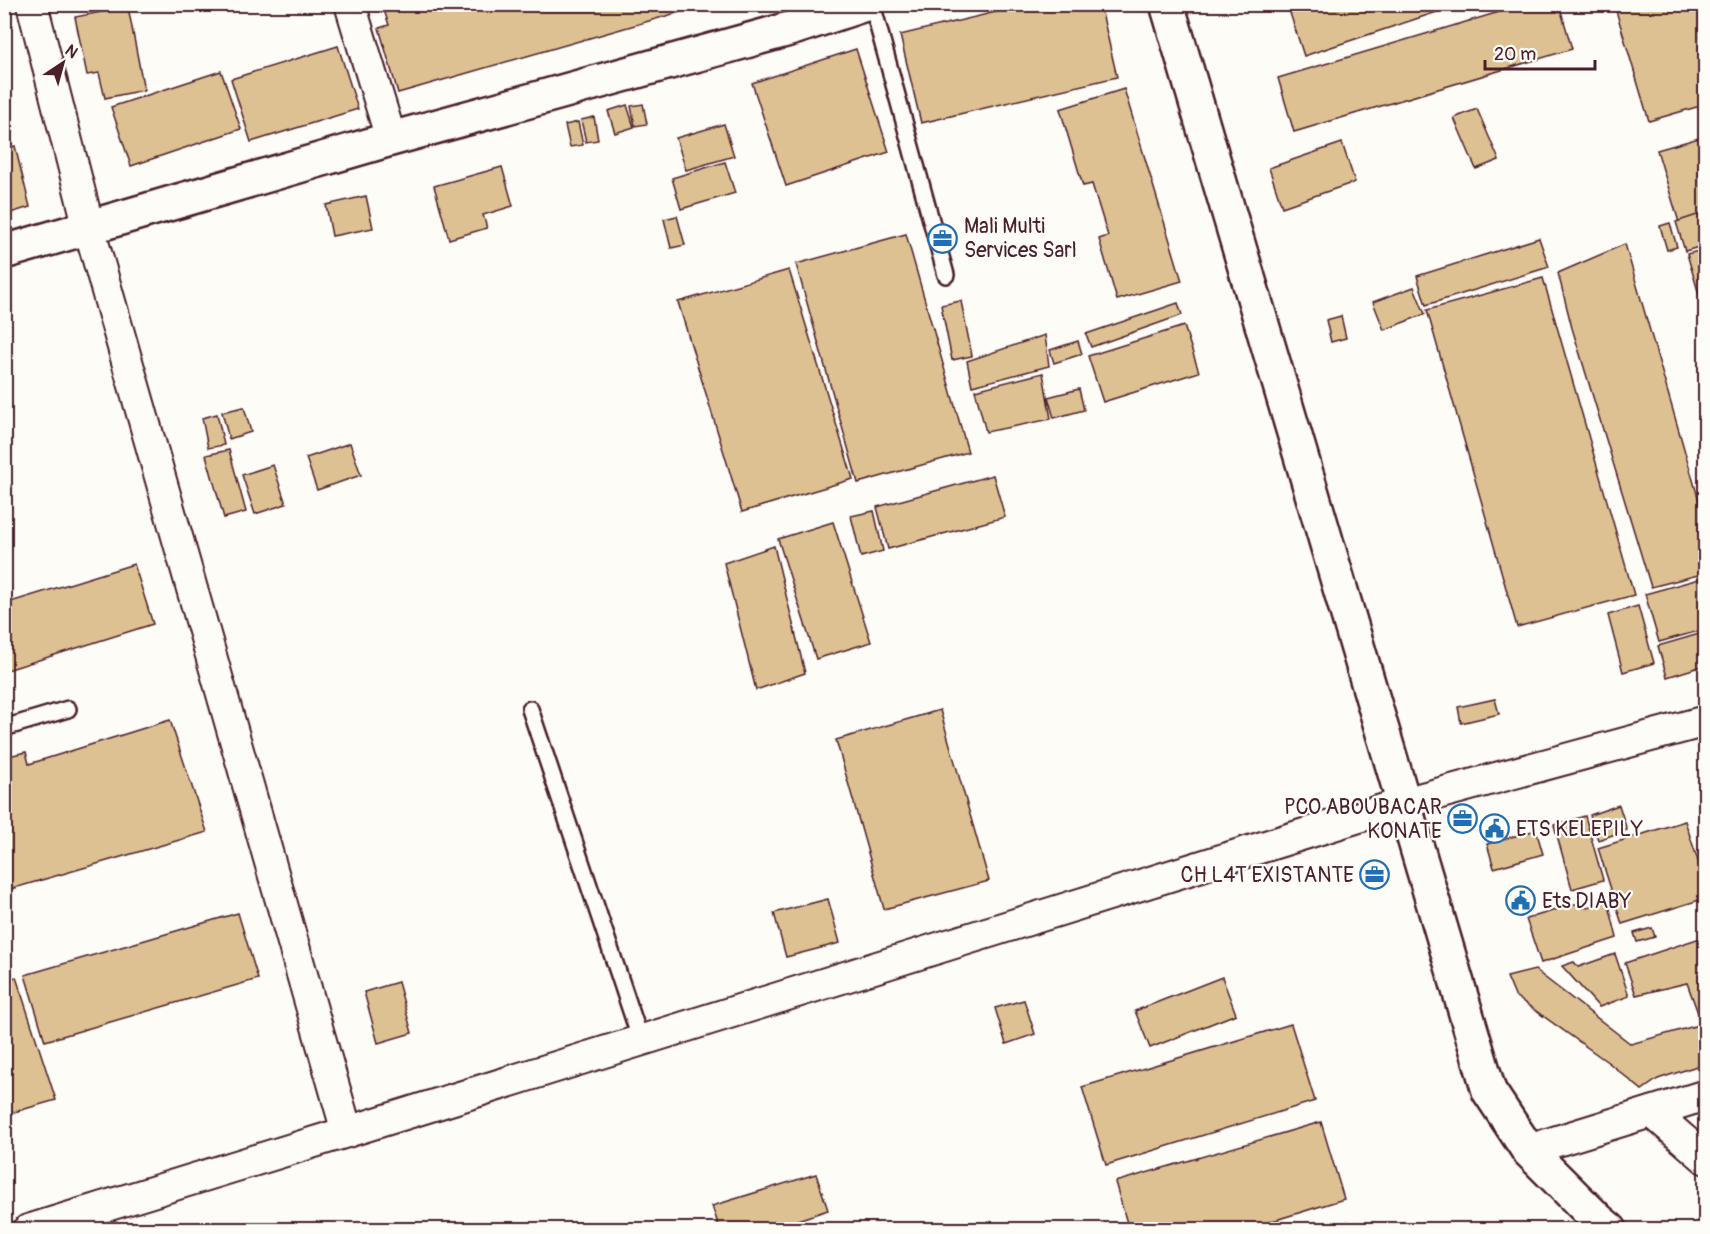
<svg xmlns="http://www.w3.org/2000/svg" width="1710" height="1234" viewBox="0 0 1710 1234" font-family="Pangolin,sans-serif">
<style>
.building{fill:#dec192;stroke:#4a1f2b;stroke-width:1.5}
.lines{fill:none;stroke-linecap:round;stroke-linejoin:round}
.lane-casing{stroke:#4a1f2b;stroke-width:20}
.street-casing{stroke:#4a1f2b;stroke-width:34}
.secondary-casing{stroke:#4a1f2b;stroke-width:38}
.lane{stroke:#fdfcf7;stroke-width:15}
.street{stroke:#fdfcf7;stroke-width:30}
.secondary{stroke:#fdfcf7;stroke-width:33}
.labels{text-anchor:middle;stroke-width:4.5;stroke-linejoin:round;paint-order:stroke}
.poi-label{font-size:21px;fill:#4a1f2b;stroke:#fdfcf7;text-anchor:start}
</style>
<rect width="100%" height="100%" fill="#fdfcf7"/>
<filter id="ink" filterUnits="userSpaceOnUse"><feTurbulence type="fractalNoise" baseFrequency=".0167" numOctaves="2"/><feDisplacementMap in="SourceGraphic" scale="12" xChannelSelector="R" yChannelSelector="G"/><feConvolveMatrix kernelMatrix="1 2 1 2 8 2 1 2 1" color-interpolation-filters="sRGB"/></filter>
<g filter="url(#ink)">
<g class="building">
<polygon points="382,4 449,4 451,11 472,4 708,4 398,93 379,28 389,25"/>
<polygon points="1029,4 1100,4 1117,77 921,123 900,35"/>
<polygon points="1316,4 1461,4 1304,56 1290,13"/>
<polygon points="1504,4 1559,4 1572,49 1294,132 1278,78 1506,10"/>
<polygon points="1614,4 1706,4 1706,125 1700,106 1649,121"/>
<polygon points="128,7 144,90 105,98 99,73 87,75 75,17"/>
<polygon points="338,46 358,109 251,142 231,79"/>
<polygon points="856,49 889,152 786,186 752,83"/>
<polygon points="221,71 241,129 131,166 111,107"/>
<polygon points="1124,89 1182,281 1117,300 1099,239 1108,236 1092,184 1083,186 1060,109"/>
<polygon points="643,104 647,124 635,126 631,106"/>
<polygon points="627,105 634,127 615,133 608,111"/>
<polygon points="1477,109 1499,160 1476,169 1454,118"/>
<polygon points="594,117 598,140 586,142 581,120"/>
<polygon points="578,122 583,145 570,147 565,125"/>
<polygon points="724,124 734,156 686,170 676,138"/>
<polygon points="1706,136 1706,226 1682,232 1657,150"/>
<polygon points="1342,143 1355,182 1282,207 1269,168"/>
<polygon points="15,146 30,207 4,215 4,149"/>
<polygon points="725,162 735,193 681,209 672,178"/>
<polygon points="502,167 513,206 483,215 487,228 449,239 434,186"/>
<polygon points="366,196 373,228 332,236 326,205"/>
<polygon points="1706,212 1706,245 1685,251 1676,222"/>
<polygon points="677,216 685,245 671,248 664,219"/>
<polygon points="1670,223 1677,247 1667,250 1660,226"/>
<polygon points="906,234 968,452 858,483 796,264"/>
<polygon points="1539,238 1549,267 1426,305 1417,276"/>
<polygon points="1625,244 1706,525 1706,573 1651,587 1572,328 1558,273"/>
<polygon points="1706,249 1706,318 1687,254"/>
<polygon points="789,270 853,479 742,512 678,302"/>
<polygon points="1543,278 1634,595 1517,627 1427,310"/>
<polygon points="1414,287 1425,314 1384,330 1373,302"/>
<polygon points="961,301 972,356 952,360 941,305"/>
<polygon points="1178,303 1182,315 1091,347 1086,334"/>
<polygon points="1341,316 1346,338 1331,342 1326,320"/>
<polygon points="1184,326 1199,372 1103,402 1088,356"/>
<polygon points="1045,335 1049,366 972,386 967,361"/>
<polygon points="1078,341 1082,354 1054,363 1050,350"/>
<polygon points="1043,373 1051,419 986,432 975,390"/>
<polygon points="1079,389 1084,410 1054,418 1048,397"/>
<polygon points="244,407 251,432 229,439 222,412"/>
<polygon points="217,414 224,445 208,448 202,418"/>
<polygon points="350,443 361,475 317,490 306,458"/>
<polygon points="229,450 246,512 224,518 206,455"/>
<polygon points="273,465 286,504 255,514 242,475"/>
<polygon points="993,475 1005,517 888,549 877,507"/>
<polygon points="874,511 883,551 861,557 851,516"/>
<polygon points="833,522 871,642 816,659 778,539"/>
<polygon points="774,546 805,673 756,690 724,563"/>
<polygon points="134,564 153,624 4,671 4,604"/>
<polygon points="1706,577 1706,629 1659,642 1645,594"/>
<polygon points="1638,606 1654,663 1623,672 1608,615"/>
<polygon points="1706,632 1706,665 1667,677 1658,646"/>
<polygon points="1495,699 1499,714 1461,723 1458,707"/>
<polygon points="940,710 989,881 884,909 836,740"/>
<polygon points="170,720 207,832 4,891 4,757 26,752 29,764"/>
<polygon points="1619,805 1627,830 1598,840 1590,815"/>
<polygon points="1585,816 1603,880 1572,889 1554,825"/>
<polygon points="1685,821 1706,885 1706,898 1622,924 1598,848"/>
<polygon points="1536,830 1543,854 1494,868 1487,844"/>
<polygon points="828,899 840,943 786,957 774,913"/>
<polygon points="1608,901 1617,938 1541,963 1526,919 1582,902 1584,908"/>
<polygon points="238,913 258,979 45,1041 25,975"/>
<polygon points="1652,928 1655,937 1637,942 1634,933"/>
<polygon points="1706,936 1706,1063 1658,1079 1642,1090 1609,1063 1515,996 1507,977 1535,970 1631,1044 1702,1024 1687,983 1636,995 1625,963"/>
<polygon points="1615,954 1629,996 1599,1007 1562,966 1574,962 1578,967"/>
<polygon points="16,977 56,1100 4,1115 4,981"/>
<polygon points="1222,977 1236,1014 1150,1048 1135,1011"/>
<polygon points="398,982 412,1033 378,1043 364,992"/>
<polygon points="1024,1000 1035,1034 1006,1044 995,1008"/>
<polygon points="1291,1024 1315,1101 1106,1165 1082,1087"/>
<polygon points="1321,1122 1344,1199 1243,1230 1129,1230 1115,1182"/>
<polygon points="816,1174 828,1210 767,1230 720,1230 712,1206"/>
<polygon points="1348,1221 1350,1230 1317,1230"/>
</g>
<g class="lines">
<defs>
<g id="lane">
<polyline points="872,4 946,275"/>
<polyline points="530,709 641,1041"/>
<polyline points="4,728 68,709"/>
</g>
<g id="street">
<polyline points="32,4 89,228 347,1132"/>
<polyline points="350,4 391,139"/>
<polyline points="1652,1112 1706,1159"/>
<polyline points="1528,1150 1706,1095"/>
<polyline points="28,1230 347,1132 1404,803 1706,721"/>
</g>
<g id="secondary">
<polyline points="1167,4 1489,1091 1528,1150 1598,1220 1610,1230"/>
<polyline points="4,252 391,139 793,28 865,4"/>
</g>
</defs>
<use href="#lane" class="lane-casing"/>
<use href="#street" class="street-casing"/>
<use href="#secondary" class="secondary-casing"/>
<use href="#lane" class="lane"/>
<use href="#street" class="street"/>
<use href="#secondary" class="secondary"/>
</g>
</g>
<defs>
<symbol id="office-ring" viewBox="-11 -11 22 22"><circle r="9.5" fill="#fdfcf7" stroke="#1f6fb2" stroke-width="1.5"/><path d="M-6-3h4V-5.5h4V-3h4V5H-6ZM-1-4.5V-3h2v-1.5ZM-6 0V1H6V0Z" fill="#1f6fb2"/></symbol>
<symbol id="civic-ring" viewBox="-11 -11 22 22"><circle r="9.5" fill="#fdfcf7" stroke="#1f6fb2" stroke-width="1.5"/><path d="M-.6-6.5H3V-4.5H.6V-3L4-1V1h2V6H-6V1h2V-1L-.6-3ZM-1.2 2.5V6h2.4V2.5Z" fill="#1f6fb2"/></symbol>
</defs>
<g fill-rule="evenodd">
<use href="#office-ring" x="926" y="222" width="33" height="33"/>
<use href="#office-ring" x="1446" y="802" width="33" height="33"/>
<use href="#civic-ring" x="1478" y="812" width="33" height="33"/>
<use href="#office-ring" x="1358" y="858" width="33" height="33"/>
<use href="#civic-ring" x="1504" y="884" width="33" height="33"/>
</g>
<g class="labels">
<g class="poi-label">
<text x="964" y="233">Mali Multi<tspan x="964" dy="24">Services Sarl</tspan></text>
<text x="1442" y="814" text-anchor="end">PCO ABOUBACAR<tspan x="1442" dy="24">KONATE</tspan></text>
<text x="1516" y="836">ETS KELEPILY</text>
<text x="1354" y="882" text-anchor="end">CH L4T EXISTANTE</text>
<text x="1542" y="908">Ets DIABY</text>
</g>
</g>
<rect width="1710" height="1234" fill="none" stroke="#fdfcf7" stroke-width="24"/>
<rect x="12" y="12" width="1686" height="1210" fill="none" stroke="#4a1f2b" stroke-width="2" filter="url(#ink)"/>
<g transform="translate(63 63) rotate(36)" stroke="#fdfcf7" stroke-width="4.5" paint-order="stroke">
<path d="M0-4.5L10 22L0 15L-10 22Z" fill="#4a1f2b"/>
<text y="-9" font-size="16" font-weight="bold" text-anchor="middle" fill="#4a1f2b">N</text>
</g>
<path d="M1485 60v9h110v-9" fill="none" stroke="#4a1f2b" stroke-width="3"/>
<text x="1494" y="60" font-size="18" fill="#4a1f2b" stroke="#fdfcf7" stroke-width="4.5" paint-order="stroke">20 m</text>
</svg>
